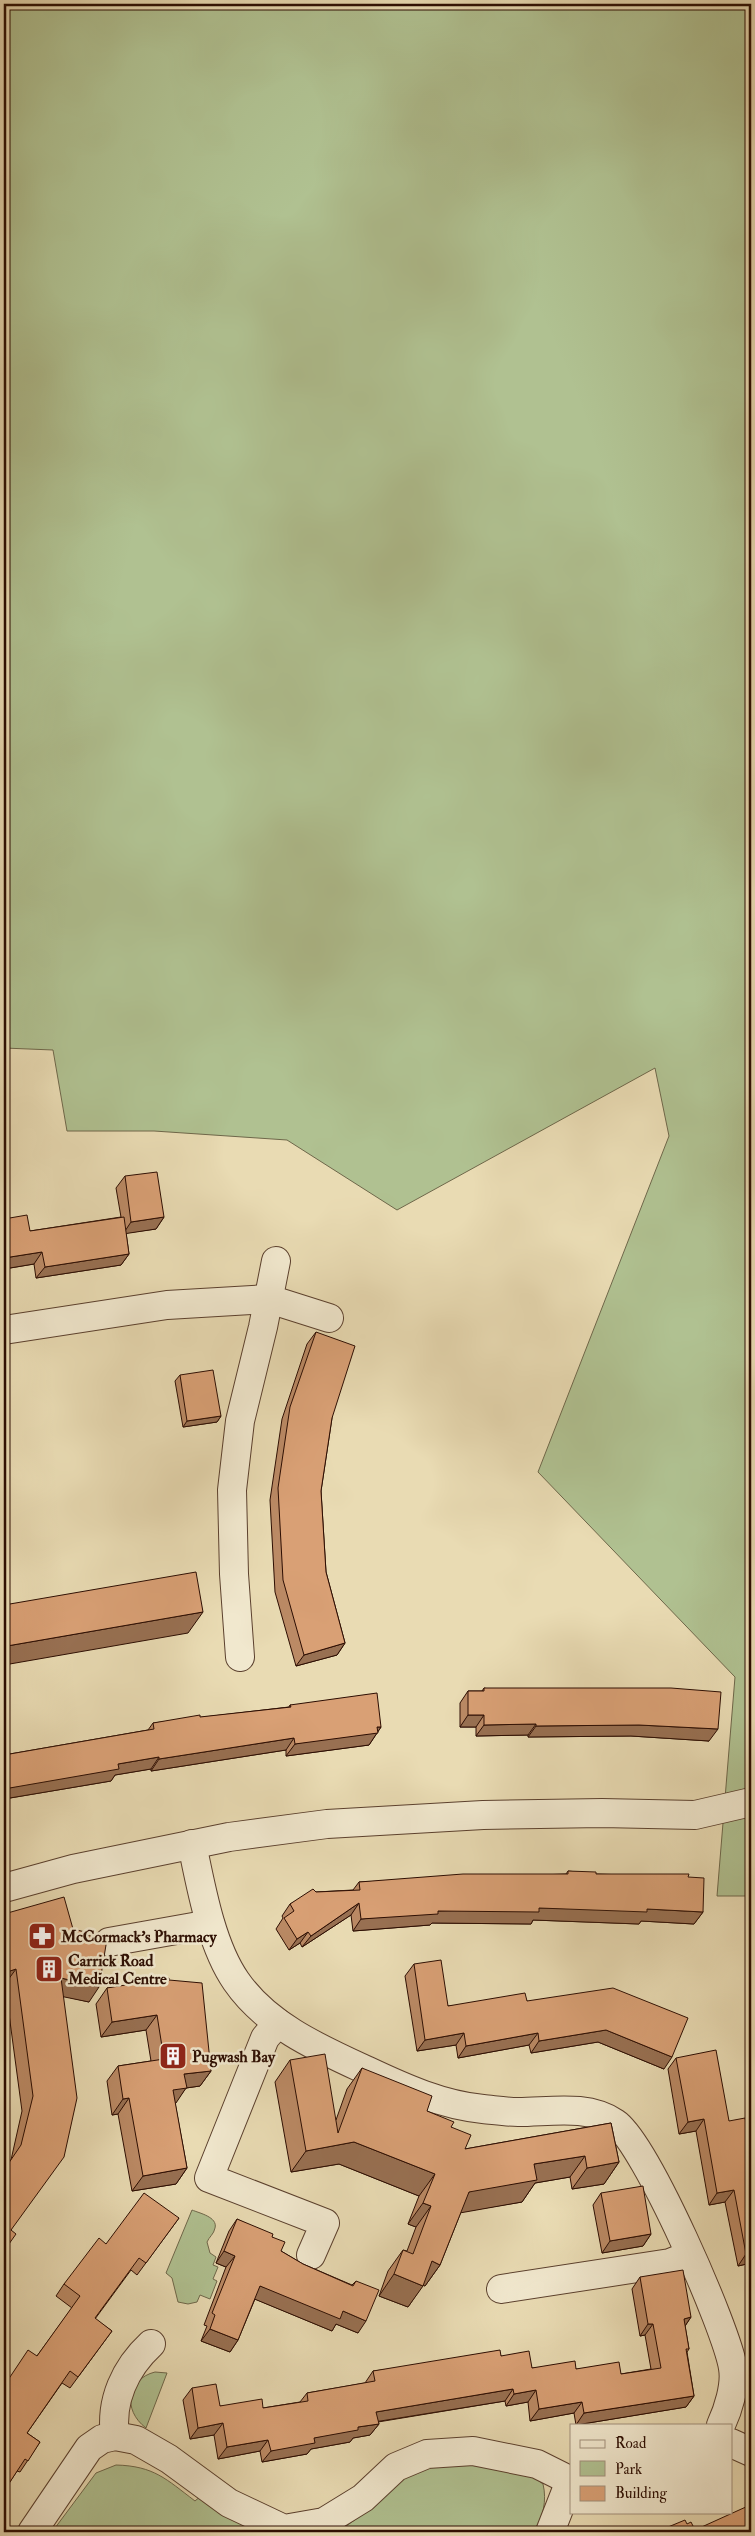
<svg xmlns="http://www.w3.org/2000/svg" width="755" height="2536" viewBox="0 0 755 2536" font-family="'IM FELL Double Pica',serif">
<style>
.green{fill:#b0c191;stroke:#6e674a}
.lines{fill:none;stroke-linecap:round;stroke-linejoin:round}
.minor-casing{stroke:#5b402e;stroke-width:30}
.tertiary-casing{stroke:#5b402e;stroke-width:30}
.minor{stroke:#f1e8ce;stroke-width:28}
.tertiary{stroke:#f1e8ce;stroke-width:28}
.wall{fill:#bb8a65;stroke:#2c0d02}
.shaded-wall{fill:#987052;stroke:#2c0d02}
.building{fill:#d9a075;stroke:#2c0d02}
.labels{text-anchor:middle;stroke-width:5;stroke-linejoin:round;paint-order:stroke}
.poi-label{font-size:16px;font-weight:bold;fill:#2c0d02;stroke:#f1e8ce;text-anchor:start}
</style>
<rect width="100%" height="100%" fill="#e9dbb3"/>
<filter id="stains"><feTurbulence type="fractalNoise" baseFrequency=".004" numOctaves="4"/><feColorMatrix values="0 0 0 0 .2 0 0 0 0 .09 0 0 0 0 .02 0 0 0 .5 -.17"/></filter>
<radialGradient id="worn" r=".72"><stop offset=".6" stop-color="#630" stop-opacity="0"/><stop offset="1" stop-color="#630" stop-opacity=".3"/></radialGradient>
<g class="green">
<polygon points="4,4 751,4 751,1896 717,1896 735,1677 538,1472 669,1136 655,1068 397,1210 287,1140 154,1131 67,1131 53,1050 4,1048"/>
<path d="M192,2210C199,2213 218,2217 215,2228C214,2234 209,2237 207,2242L210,2253L216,2257L213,2265L218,2267L213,2279L217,2281L210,2299L200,2295L197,2302L188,2304L178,2302L172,2278L166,2273Z"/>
<path d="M155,2372L167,2373L146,2428C122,2410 127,2379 155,2372Z"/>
<path d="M463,2457L531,2475L543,2484C547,2500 543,2518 535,2532H338L367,2511L412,2470Z"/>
<path d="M116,2465C154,2466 166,2479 195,2501L202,2495L288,2532H52L96,2473Z"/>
</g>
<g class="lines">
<defs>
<g id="minor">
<polyline points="4,1330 167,1305 269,1299 329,1318"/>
<polyline points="240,1657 234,1574 232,1490 240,1421 263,1327 276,1261"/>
<path d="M192,1844C201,1887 211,1945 236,1981C267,2026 320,2049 368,2071C404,2088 442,2105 483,2109C494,2110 507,2112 518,2112C550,2112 587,2104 615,2123C645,2142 727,2329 733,2368C736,2385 728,2410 721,2425"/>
<polyline points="109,1942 210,1924"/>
<polyline points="278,2023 265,2038 209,2178 325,2223 311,2255"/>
<polyline points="501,2289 670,2263 690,2255"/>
<path d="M115,2436C110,2401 125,2368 151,2344"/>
<polyline points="731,2443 751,2452"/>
<polyline points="32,2532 89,2448 102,2439 115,2436 136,2440 169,2459 229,2503 284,2529 324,2522 363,2498 396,2467 427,2454 473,2451 537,2464 571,2481"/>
<polyline points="550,2532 570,2481"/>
</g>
<polyline id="tertiary" points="4,1888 73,1869 229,1837 327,1824 483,1815 602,1813 695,1815 751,1802"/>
</defs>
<use href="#minor" class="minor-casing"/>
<use href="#tertiary" class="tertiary-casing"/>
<use href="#minor" class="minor"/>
<use href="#tertiary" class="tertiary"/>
</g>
<g class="wall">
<polygon points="125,1176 164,1217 156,1229 126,1233 129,1254 121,1265 36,1278 34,1264 4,1269 4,1219 30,1231 121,1217 116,1188"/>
<polygon points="316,1332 332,1418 321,1491 326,1572 345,1643 337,1655 296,1666 275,1592 270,1500 282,1419 307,1344"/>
<polygon points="180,1375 221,1416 217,1422 183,1427 175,1381"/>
<polygon points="484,1688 709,1741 631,1736 528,1737 528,1735 476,1736 476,1727 460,1727 460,1703 468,1691 482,1691"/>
<polygon points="290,1705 381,1727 369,1745 286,1756 286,1750 151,1771 151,1769 115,1775 111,1781 4,1799 4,1755 148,1730 153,1723 289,1707"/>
<polygon points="568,1871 596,1874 688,1877 703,1912 694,1924 641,1921 639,1924 533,1920 531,1924 432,1923 430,1925 353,1931 351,1915 302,1947 300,1943 289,1950 276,1929 283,1918 282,1916 290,1904 316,1892 353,1890 359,1882 566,1874"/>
<polygon points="4,1914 73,1929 85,1935 89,2002 63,1996 11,2231 4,2251 11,2160 22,2111 5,1984"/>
<polygon points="414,1964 448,2006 527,2001 664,2069 598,2042 531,2053 529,2045 458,2058 456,2045 417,2051 405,1976"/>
<polygon points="169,1980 211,2071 200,2086 186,2088 175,2103 187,2168 176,2184 132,2191 118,2114 112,2115 107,2081 118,2066 151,2061 146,2030 101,2037 96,2004 107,1988"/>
<polygon points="676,2058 729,2121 751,2149 751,2263 738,2266 725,2202 709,2205 696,2131 679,2134 668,2069"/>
<polygon points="290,2060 336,2120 347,2089 362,2068 451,2127 465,2149 611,2123 619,2162 604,2184 572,2189 570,2177 535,2183 522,2202 461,2212 440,2265 425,2286 423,2285 408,2307 379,2296 388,2271 403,2250 407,2251 416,2227 408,2224 419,2196 339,2164 291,2172 275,2082"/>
<polygon points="601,2193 651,2234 643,2246 602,2253 593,2205"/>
<polygon points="179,2218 137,2275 131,2270 95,2319 112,2331 70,2388 62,2383 27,2433 40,2442 20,2472 17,2471 4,2491 4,2385 37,2356 72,2308 56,2296 64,2284 106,2244"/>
<polygon points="237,2219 272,2237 281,2251 303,2264 352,2285 356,2281 358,2333 336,2324 332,2331 255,2299 238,2340 230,2352 201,2341 207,2326 204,2325 226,2267 216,2263 229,2231"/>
<polygon points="640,2277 691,2317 685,2326 689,2349 687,2352 694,2396 686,2407 576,2425 574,2413 530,2421 528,2402 506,2406 505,2401 378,2422 379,2424 370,2435 353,2438 350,2442 311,2449 307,2454 262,2462 260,2451 218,2459 214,2435 190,2439 183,2400 192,2388 220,2406 263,2408 300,2402 307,2393 365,2383 373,2371 501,2356 532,2368 576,2369 621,2374 651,2369 645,2335 640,2336 632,2289"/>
</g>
<g class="shaded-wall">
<polygon points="164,1217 156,1229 123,1234 131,1222"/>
<polygon points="42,1252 34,1264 4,1269 4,1258"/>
<polygon points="129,1254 121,1265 36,1278 45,1267"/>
<polygon points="221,1416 217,1422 183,1427 187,1421"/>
<polygon points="203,1612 188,1633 4,1665 4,1650 7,1646"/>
<polygon points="345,1643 337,1655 296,1666 304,1655"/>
<polygon points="468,1715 484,1715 476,1727 460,1727"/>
<polygon points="536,1724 528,1735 476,1736 484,1725"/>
<polygon points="639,1725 718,1729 709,1741 631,1736 528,1737 536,1726"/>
<polygon points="377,1727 381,1727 369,1745 286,1756 295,1744"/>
<polygon points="294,1738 286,1750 151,1771 159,1759"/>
<polygon points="159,1757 151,1769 115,1775 111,1781 4,1799 4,1789 118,1764"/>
<polygon points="359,1903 351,1915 302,1947 311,1936"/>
<polygon points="539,1908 647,1909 703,1912 694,1924 641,1921 639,1924 533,1920 531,1924 432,1923 430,1925 353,1931 361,1919 438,1911"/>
<polygon points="308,1932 300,1943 289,1950 297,1939"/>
<polygon points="16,1969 5,1984 4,1985 4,1973"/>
<polygon points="61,1978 99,1987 89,2002 50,1994"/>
<polygon points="157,2015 146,2030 101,2037 112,2022"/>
<polygon points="606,2030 672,2057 664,2069 598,2042 531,2053 539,2041"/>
<polygon points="464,2033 456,2045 417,2051 425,2040"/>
<polygon points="538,2033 529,2045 458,2058 466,2046"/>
<polygon points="211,2071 200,2086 186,2088 176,2103 162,2106 184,2074"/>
<polygon points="129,2098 118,2114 112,2115 123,2099"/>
<polygon points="704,2119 696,2131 679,2134 688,2122"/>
<polygon points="354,2142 435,2174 419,2196 339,2164 291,2172 306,2151"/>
<polygon points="585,2156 570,2177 535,2183 522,2202 454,2214 469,2192 534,2164"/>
<polygon points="619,2162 604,2184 572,2189 587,2168"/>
<polygon points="187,2168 176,2184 132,2191 143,2176"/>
<polygon points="734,2190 725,2202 709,2205 717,2193"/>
<polygon points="423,2203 431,2206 416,2227 408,2224"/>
<polygon points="651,2234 643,2246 602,2253 610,2241"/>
<polygon points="224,2251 235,2256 226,2267 216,2263"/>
<polygon points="751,2253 751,2263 738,2266 746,2254"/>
<polygon points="432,2261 440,2265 425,2286 417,2283"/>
<polygon points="394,2274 423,2286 408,2307 379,2296"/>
<polygon points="260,2286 343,2311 366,2321 358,2333 336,2324 332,2331 252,2298"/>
<polygon points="691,2317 683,2329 684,2319"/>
<polygon points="648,2324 653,2324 645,2335 640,2336"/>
<polygon points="210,2329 238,2340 230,2352 201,2341"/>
<polygon points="513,2389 505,2401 368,2423 376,2412"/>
<polygon points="536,2390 528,2402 506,2406 514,2394"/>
<polygon points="694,2396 686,2407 576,2425 584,2413"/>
<polygon points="582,2402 574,2413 530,2421 539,2409"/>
<polygon points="223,2423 214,2435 190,2439 198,2428"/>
<polygon points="379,2424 370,2435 353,2438 350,2442 311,2449 307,2454 262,2462 271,2451 314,2438 358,2427"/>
<polygon points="268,2440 260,2451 218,2459 227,2447"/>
</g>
<g class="building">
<polygon points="157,1172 164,1217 131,1222 125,1176"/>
<polygon points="27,1215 30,1231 124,1217 129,1254 45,1267 42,1252 4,1258 4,1219"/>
<polygon points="316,1332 355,1346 332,1418 321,1491 326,1572 345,1643 304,1655 283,1580 278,1488 290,1407"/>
<polygon points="213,1370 221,1416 187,1421 180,1375"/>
<polygon points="196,1572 203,1612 7,1646 8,1651 4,1651 4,1605"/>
<polygon points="484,1688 671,1688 721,1692 718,1729 639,1725 536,1726 536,1724 484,1725 484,1715 468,1715 468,1691 484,1691"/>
<polygon points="377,1693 381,1727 377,1727 378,1733 295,1744 294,1738 159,1759 159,1757 118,1764 119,1769 4,1789 4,1755 154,1729 153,1723 200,1715 200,1717 291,1707 290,1705"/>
<polygon points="568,1871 596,1872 596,1874 689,1874 688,1877 704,1878 703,1912 647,1909 647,1912 539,1908 539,1912 438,1911 438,1914 361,1919 359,1903 311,1936 308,1932 297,1939 284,1918 294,1911 290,1904 313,1889 316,1892 360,1890 359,1882 463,1874 568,1874"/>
<polygon points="64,1897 73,1929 85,1932 85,1935 107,1939 99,1987 61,1978 77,2098 64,2157 11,2230 16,2234 4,2251 4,2170 21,2145 33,2096 16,1969 4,1973 4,1914"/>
<polygon points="441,1960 448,2006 525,1993 527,2001 613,1988 688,2018 672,2057 606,2030 539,2041 538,2033 466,2046 464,2033 425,2040 414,1964"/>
<polygon points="169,1978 169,1980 202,1983 211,2071 184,2074 187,2088 173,2090 187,2168 143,2176 129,2098 123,2099 118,2066 164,2059 157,2015 112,2022 107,1988"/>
<polygon points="716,2050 729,2121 745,2118 751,2149 751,2253 746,2254 734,2190 717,2193 704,2119 688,2122 676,2058"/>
<polygon points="325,2054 338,2133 362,2068 432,2096 427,2111 454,2122 451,2127 471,2135 465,2149 611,2123 619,2162 587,2168 585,2156 534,2164 537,2180 469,2192 440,2265 432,2261 423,2286 394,2274 403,2250 413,2254 431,2206 423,2203 435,2174 354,2142 306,2151 290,2060"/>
<polygon points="643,2186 651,2234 610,2241 601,2193"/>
<polygon points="144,2193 179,2218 146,2263 139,2258 95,2318 112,2331 78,2377 70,2371 27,2433 40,2442 28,2461 25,2459 8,2485 4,2482 4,2408 7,2403 4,2401 4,2386 28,2350 37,2356 80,2296 64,2284 99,2238 106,2244"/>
<polygon points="237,2219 273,2234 272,2237 285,2242 281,2251 303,2264 353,2286 356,2281 379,2290 366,2321 343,2311 340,2319 260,2286 238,2340 210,2329 215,2315 212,2313 235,2256 224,2251"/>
<polygon points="683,2270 691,2317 684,2319 689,2349 686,2349 694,2396 584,2413 582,2402 539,2409 536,2390 514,2394 513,2389 376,2412 379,2424 358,2427 358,2430 314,2438 315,2443 271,2451 268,2440 227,2447 223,2423 198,2428 192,2388 216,2384 220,2406 262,2399 263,2408 308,2401 307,2393 375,2381 373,2371 500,2350 501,2356 529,2351 532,2368 575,2361 576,2369 619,2362 621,2374 661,2368 653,2324 648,2324 640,2277"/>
<polygon points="748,2506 749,2509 751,2508 751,2532 656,2532 685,2520 687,2524 691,2522 695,2530"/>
</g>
<defs>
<symbol id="pharmacy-square" viewBox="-11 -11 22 22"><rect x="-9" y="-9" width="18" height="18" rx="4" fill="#8f2418" stroke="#f1e8ce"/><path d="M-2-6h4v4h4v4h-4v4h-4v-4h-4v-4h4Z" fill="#fff"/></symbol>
<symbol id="building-square" viewBox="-11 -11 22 22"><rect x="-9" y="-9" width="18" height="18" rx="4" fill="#8f2418" stroke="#f1e8ce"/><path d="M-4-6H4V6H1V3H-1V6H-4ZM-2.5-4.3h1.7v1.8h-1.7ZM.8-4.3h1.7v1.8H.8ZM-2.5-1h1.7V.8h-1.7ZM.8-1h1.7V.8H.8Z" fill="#fff"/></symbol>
</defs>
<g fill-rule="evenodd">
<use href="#pharmacy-square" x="26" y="1920" width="32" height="32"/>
<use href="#building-square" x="33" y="1953" width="32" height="32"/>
<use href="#building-square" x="157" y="2040" width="32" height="32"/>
</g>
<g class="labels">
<g class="poi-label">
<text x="61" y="1942">McCormack's Pharmacy</text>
<text x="68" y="1966">Carrick Road<tspan x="68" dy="18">Medical Centre</tspan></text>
<text x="192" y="2062">Pugwash Bay</text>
</g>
</g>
<rect width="755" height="2536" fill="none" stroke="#e9dbb3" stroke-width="20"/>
<rect x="5" y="5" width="745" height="2526" fill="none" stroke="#2c0d02" stroke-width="2.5"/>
<rect x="10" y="10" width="735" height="2516" fill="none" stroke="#2c0d02"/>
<rect x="570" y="2424" width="162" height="90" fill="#f1e8ce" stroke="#a2907c"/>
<rect x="580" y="2440" width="25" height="8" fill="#f1e8ce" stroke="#a2907c"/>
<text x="615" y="2448" font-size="15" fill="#2c0d02">Road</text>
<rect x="580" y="2461" width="25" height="15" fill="#b0c191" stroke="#a2907c"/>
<text x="615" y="2474" font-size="15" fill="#2c0d02">Park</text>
<rect x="580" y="2486" width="25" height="15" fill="#d9a075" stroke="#a2907c"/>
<text x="615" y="2498" font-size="15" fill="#2c0d02">Building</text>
<rect width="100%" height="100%" filter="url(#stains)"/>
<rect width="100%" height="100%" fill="url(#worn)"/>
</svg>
